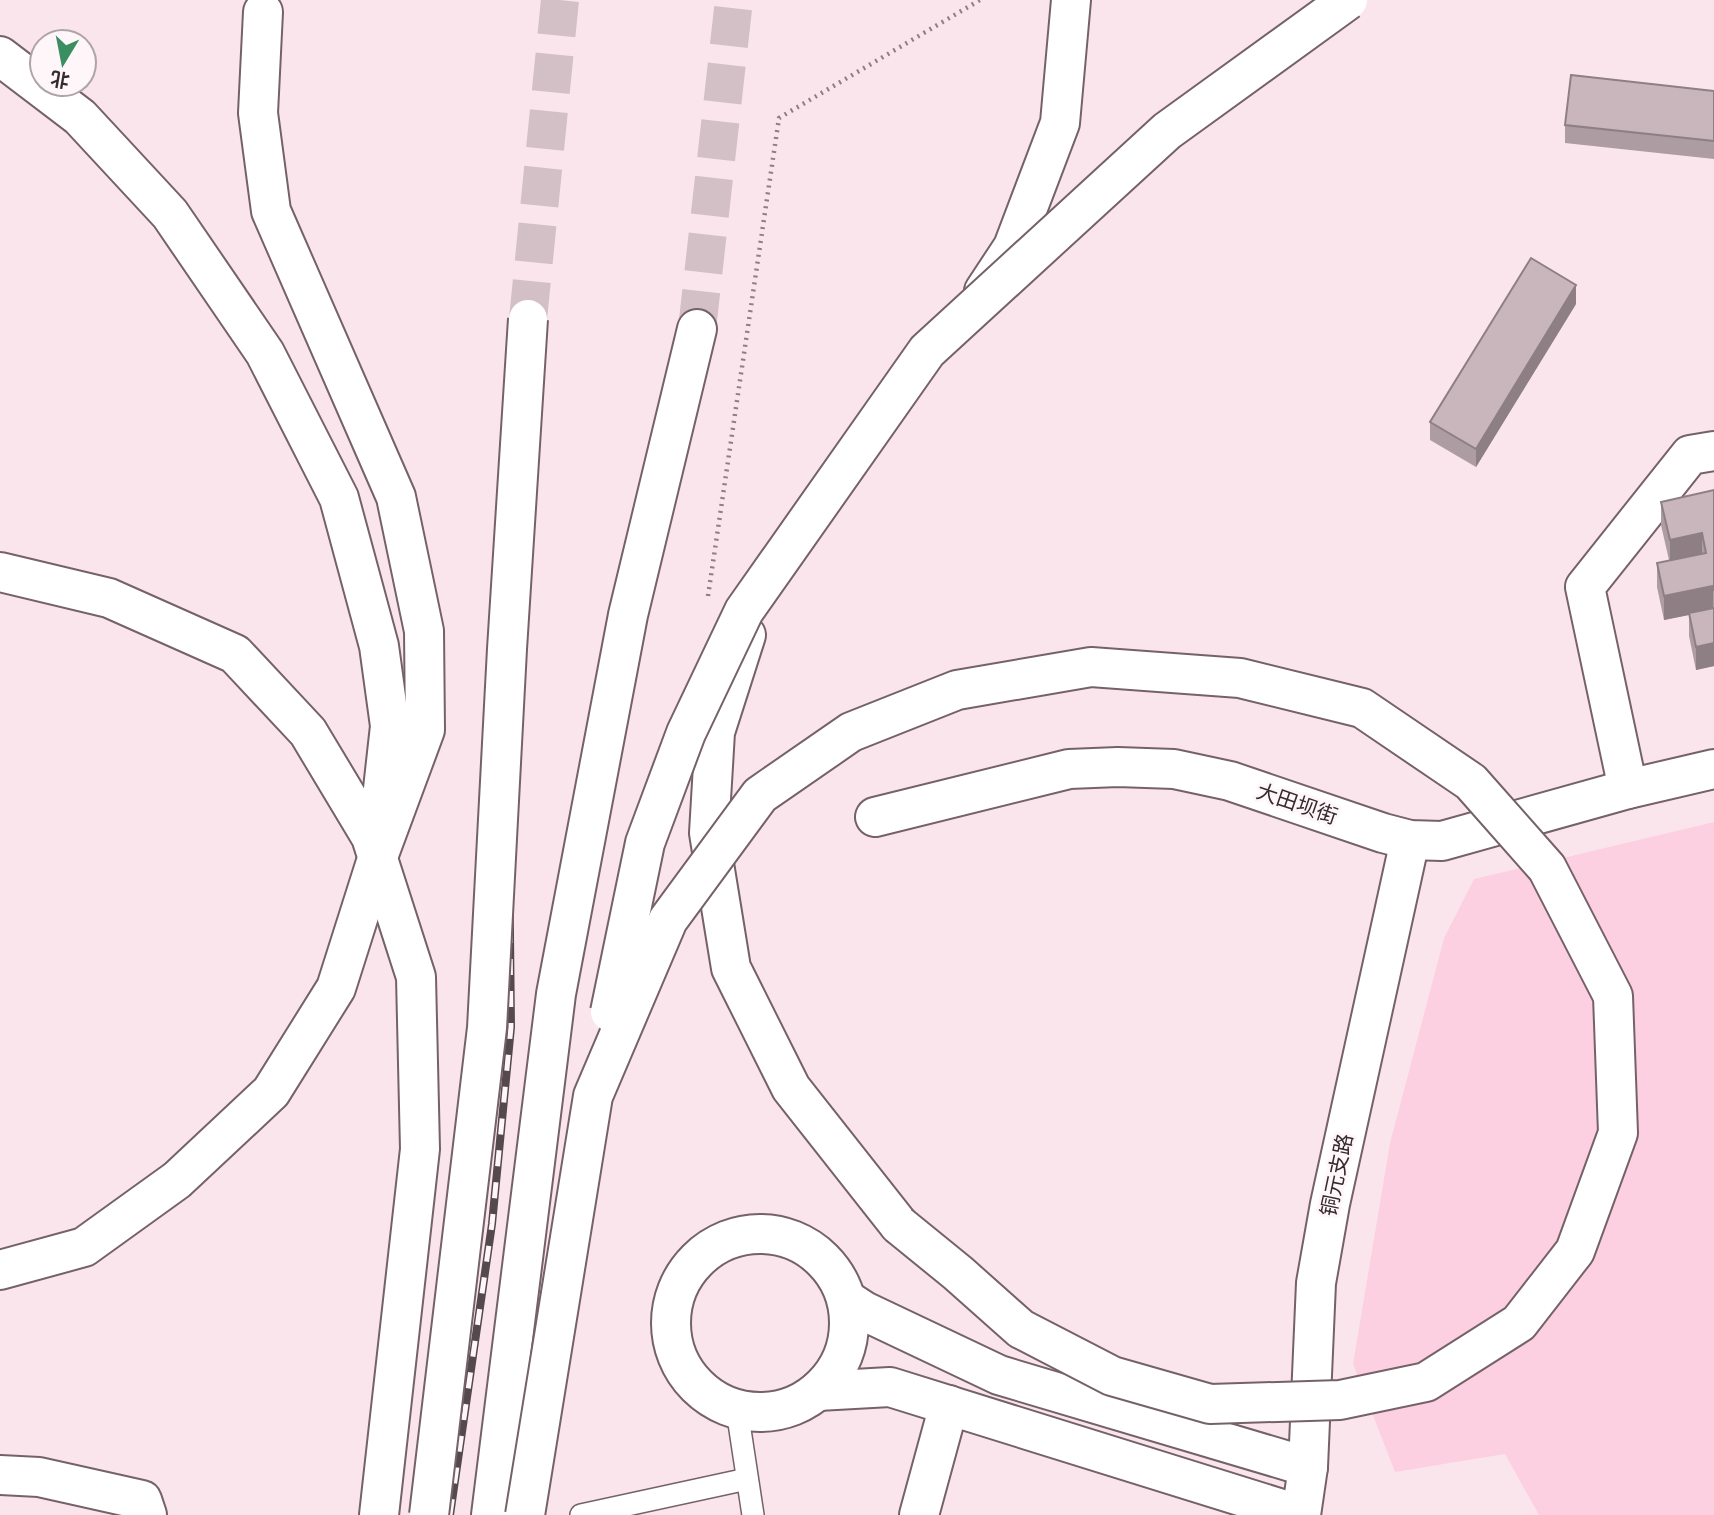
<svg xmlns="http://www.w3.org/2000/svg" width="1714" height="1515" viewBox="0 0 1714 1515" font-family="Inter,'Noto Sans SC',sans-serif">
<style>
.green{fill:#fcd0e0}
.lines{fill:none;stroke-linecap:round;stroke-linejoin:round}
.primary-tunnel{stroke:#d3c0c7;stroke-width:38;stroke-dasharray:38 19;stroke-linecap:butt}
.lane-casing{stroke:#756269;stroke-width:24}
.street-casing{stroke:#756269;stroke-width:42}
.primary-casing{stroke:#756269;stroke-width:42}
.path{stroke:#8d7f84;stroke-width:4.5;stroke-dasharray:2 5;stroke-linecap:butt}
.lane{stroke:#fff;stroke-width:21}
.street{stroke:#fff;stroke-width:38}
.primary{stroke:#fff;stroke-width:38}
.rail-casing{stroke:#544a4d;stroke-width:8}
.rail{stroke:#fff6f9;stroke-width:5;stroke-dasharray:16;stroke-linecap:butt}
.primary-bridge-casing{stroke:#756269;stroke-width:42;stroke-linecap:butt}
.primary-bridge{stroke:#fff;stroke-width:38}
.wall{fill:#ad9ca2}
.shaded-wall{fill:#8d7f84}
.building{fill:#c9b5bc;stroke:#8d7f84;stroke-width:2}
.labels{text-anchor:middle;stroke-width:6;stroke-linejoin:round;paint-order:stroke}
.street-label{font-size:21px;fill:#332b2e;stroke:#fff6f9}
</style>
<rect width="100%" height="100%" fill="#fbe5ed"/>
<polygon class="green" points="1714,822 1714,1515 1539,1515 1505,1454 1395,1472 1353,1364 1390,1143 1444,938 1474,879"/>
<g class="lines">
<g class="primary-tunnel">
<polyline points="528,319 560,0"/>
<polyline points="697,329 734,0"/>
</g>
<defs>
<g id="lane">
<polyline points="737,1410 753,1515"/>
<polyline points="581,1515 747,1479"/>
</g>
<g id="street">
<polyline points="1628,789 1585,587 1690,455 1714,451"/>
<polyline points="875,817 1069,769 1118,767 1174,769 1230,781 1383,833 1410,840 1442,841 1628,789 1714,769"/>
<circle cx="760" cy="1323" r="89"/>
<polyline points="847,1300 864,1311 999,1375 1308,1467"/>
<polyline points="818,1391 890,1387 1301,1515"/>
<polyline points="0,1475 39,1477 142,1500 147,1515"/>
<polyline points="919,1515 949,1405"/>
<polyline points="1301,1515 1308,1467 1316,1283 1330,1204 1410,840"/>
</g>
<g id="primary">
<polyline points="0,56 80,117 170,214 265,353 339,498 379,646 390,726 381,807"/>
<polyline points="984,291 1013,247 1060,123 1071,0"/>
<polyline points="0,572 109,598 235,654 308,732 371,837 416,977 420,1149 379,1515"/>
<polyline points="746,635 715,732 709,833 731,968 791,1088 899,1225"/>
<polyline points="0,1270 84,1247 177,1180 271,1092 336,988 375,865 425,730 424,631 396,497 271,211 258,113 263,12"/>
<polyline points="491,1515 556,994 628,615 697,329"/>
</g>
</defs>
<use href="#lane" class="lane-casing"/>
<use href="#street" class="street-casing"/>
<use href="#primary" class="primary-casing"/>
<polyline class="path" points="708,596 779,118 980,0"/>
<use href="#lane" class="lane"/>
<use href="#street" class="street"/>
<use href="#primary" class="primary"/>
<defs>
<g id="rail">
<polyline points="429,1515 470,1223 489,1038 487,838"/>
<polyline points="450,1515 492,1224 511,1027 509,843"/>
</g>
</defs>
<use href="#rail" class="rail-casing"/>
<use href="#rail" class="rail"/>
<defs>
<g id="primary-bridge">
<polyline points="610,1012 645,843 686,733 744,611 927,351 1167,131 1348,0"/>
<polyline points="429,1515 487,1028 507,649 528,319"/>
<polyline points="525,1515 593,1096 668,920 760,795 851,732 957,690 1091,667 1240,678 1362,708 1471,782 1547,868 1613,996 1618,1133 1575,1251 1519,1323 1426,1382 1340,1400 1210,1404 1112,1376 1021,1329 958,1273 899,1225"/>
</g>
</defs>
<use href="#primary-bridge" class="primary-bridge-casing"/>
<use href="#primary-bridge" class="primary-bridge"/>
</g>
<g class="wall">
<polygon points="1714,91 1714,159 1565,143 1565,125"/>
<polygon points="1576,304 1476,467 1430,440 1430,422"/>
<polygon points="1714,490 1714,666 1696,670 1689,636 1689,615 1664,620 1657,587 1657,563 1669,560 1661,525 1661,502"/>
</g>
<g class="shaded-wall">
<polygon points="1576,285 1576,304 1476,467 1476,449"/>
<polygon points="1702,533 1702,556 1670,564 1670,540"/>
<polygon points="1713,586 1713,610 1664,620 1664,596"/>
<polygon points="1714,643 1714,666 1696,670 1696,647"/>
</g>
<g class="building">
<polygon points="1571,75 1714,91 1714,141 1565,125"/>
<polygon points="1531,258 1576,285 1476,449 1430,422"/>
<polygon points="1714,490 1714,591 1713,586 1664,596 1657,563 1706,553 1702,533 1670,540 1661,502"/>
<polygon points="1714,608 1714,643 1696,647 1689,613"/>
</g>
<g class="labels">
<g class="street-label">
<text transform="translate(1297 804) rotate(19)" y="7">大田坝街</text>
<text transform="translate(1337 1175) rotate(-78)" y="7">铜元支路</text>
</g>
</g>
<g transform="translate(63 63) rotate(190)"><circle r="33" fill="#fff6f9" stroke="#ada5a8" stroke-width="2"/>
<path d="M0-5L12 26L0 18L-12 26Z" fill="#3a8e62"/>
<text y="-10" font-size="19" font-weight="bold" text-anchor="middle" fill="#332b2e">北</text>
</g>
</svg>
